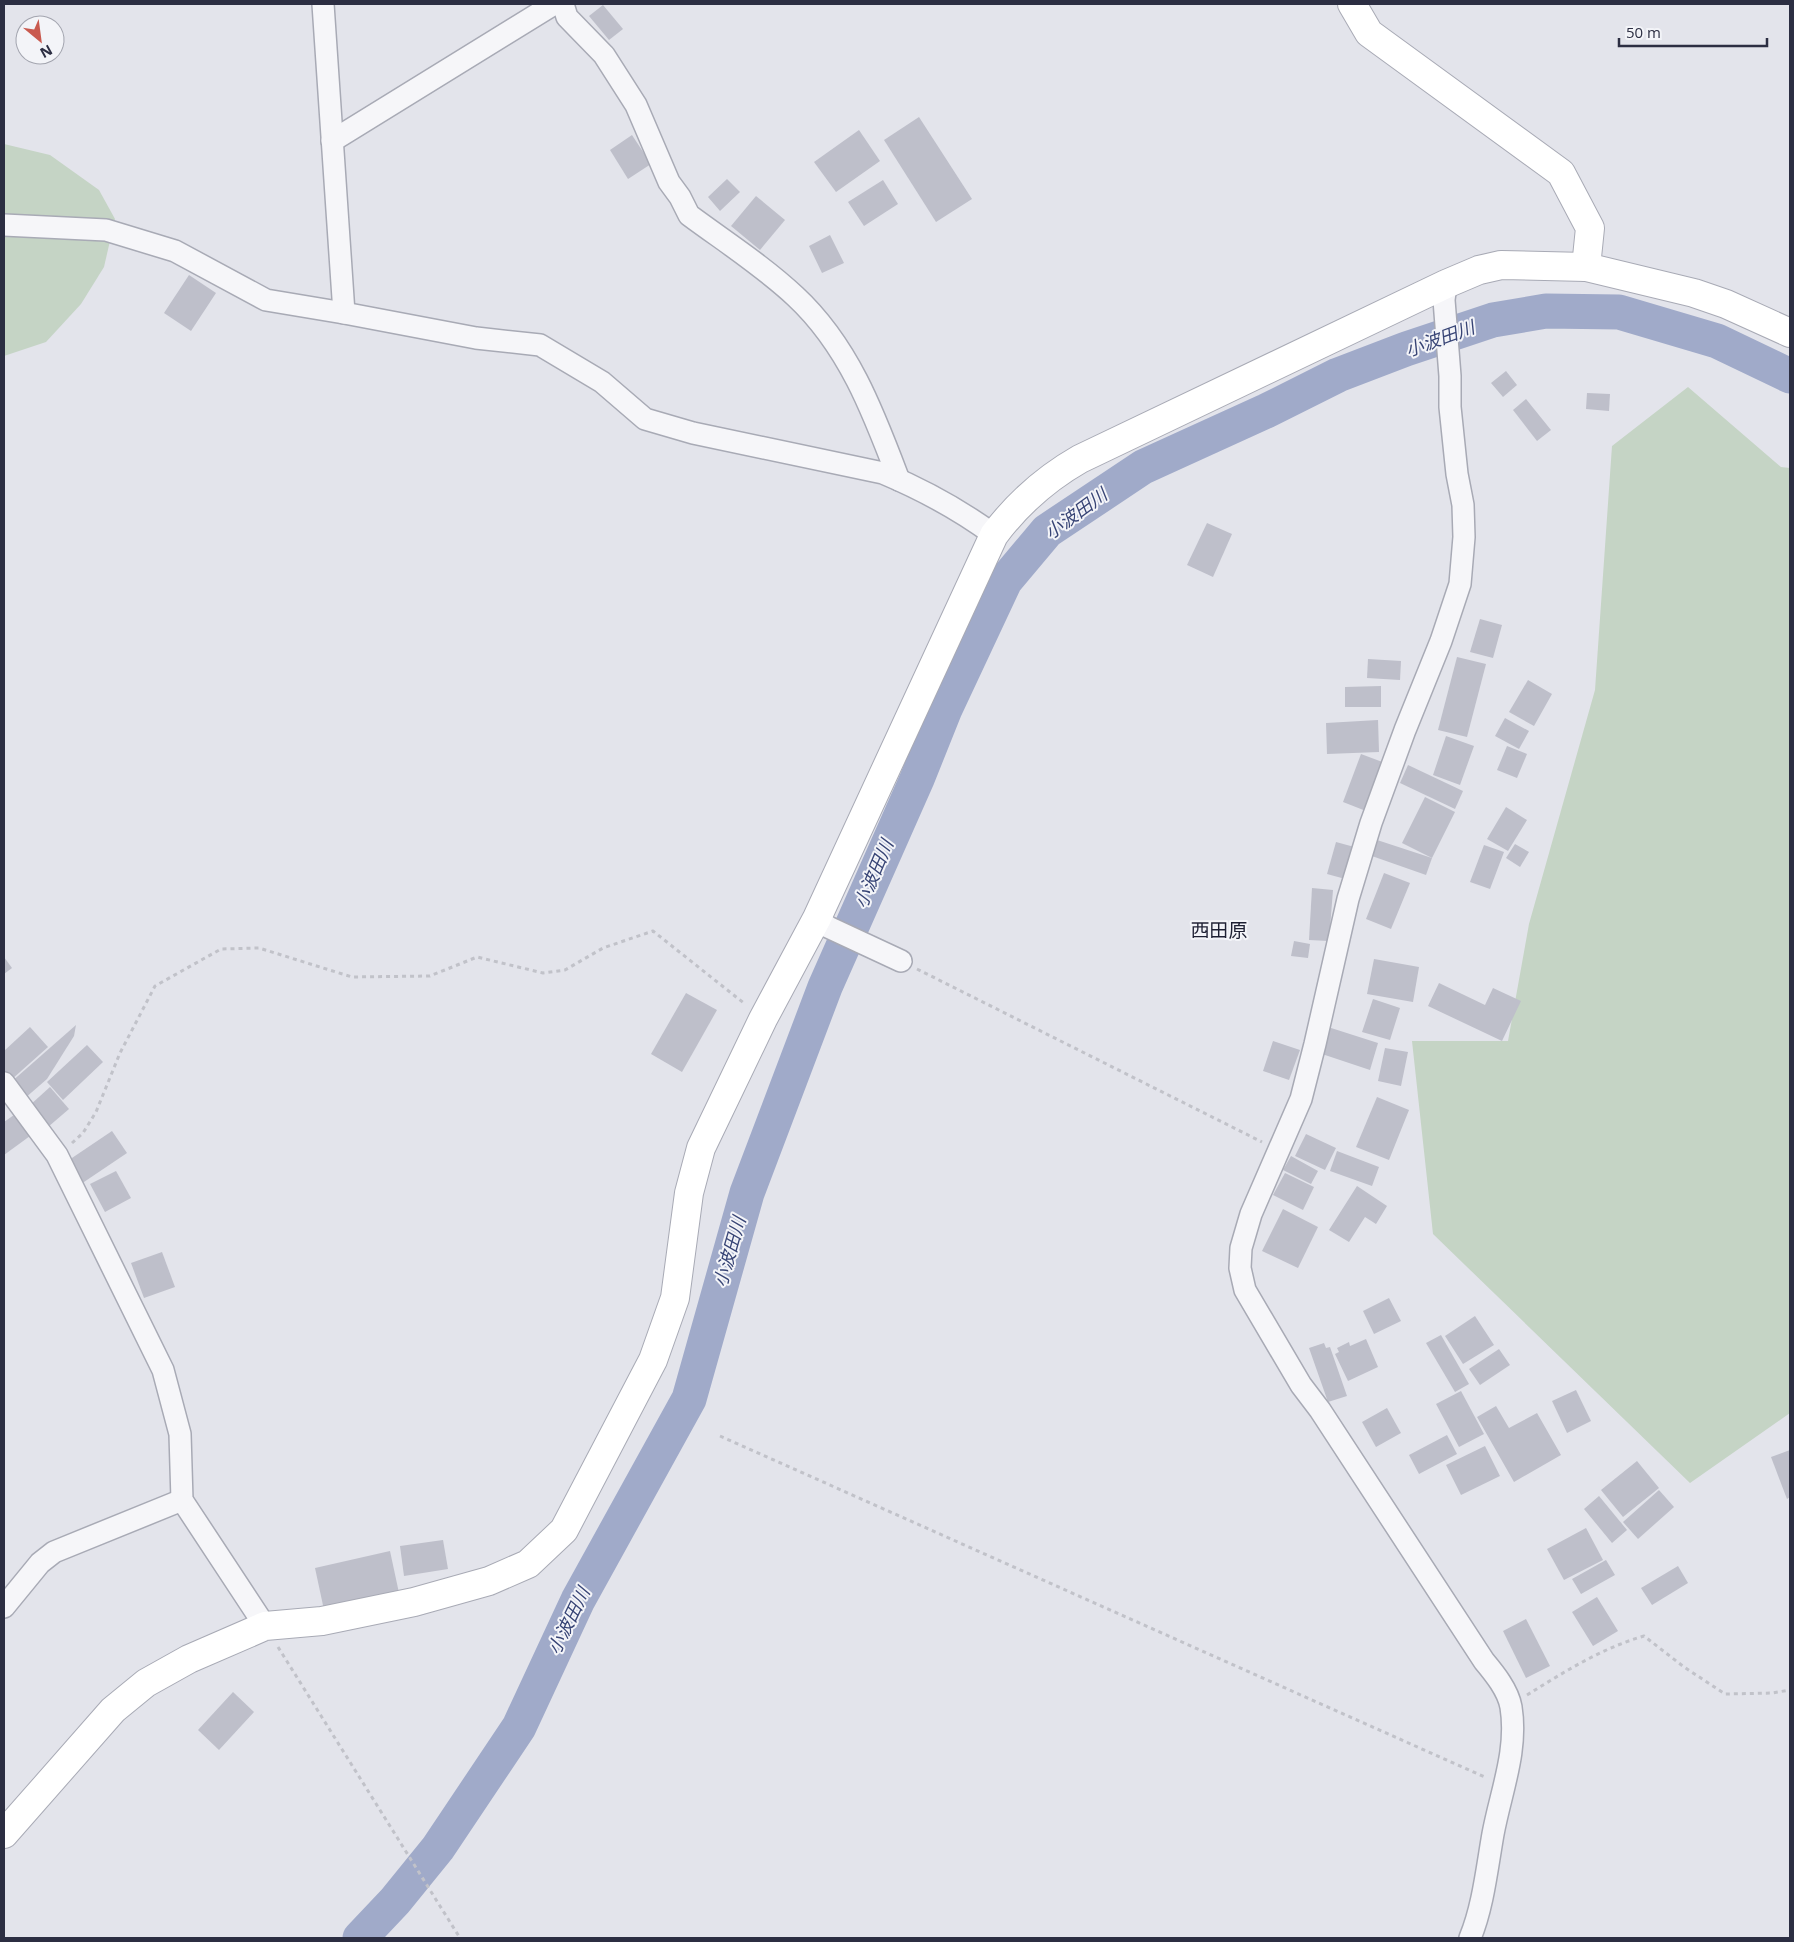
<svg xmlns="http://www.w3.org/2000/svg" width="1794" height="1942" viewBox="0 0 1794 1942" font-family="'Open Sans','Noto Sans JP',sans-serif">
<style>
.green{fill:#c5d4c5}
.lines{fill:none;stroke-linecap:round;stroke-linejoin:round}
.river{stroke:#a0aac9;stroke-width:35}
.building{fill:#bebfca}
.street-casing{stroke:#a8aab5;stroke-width:24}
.secondary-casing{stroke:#a8aab5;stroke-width:30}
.path{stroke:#c1c2c9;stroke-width:3;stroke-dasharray:4 4;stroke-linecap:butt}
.street{stroke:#f6f6f9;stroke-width:21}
.secondary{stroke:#fff;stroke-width:28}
.labels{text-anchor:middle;stroke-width:4;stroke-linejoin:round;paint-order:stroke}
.water-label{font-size:18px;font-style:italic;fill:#374475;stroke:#f3f4f8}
.quarter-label{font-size:19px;fill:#1e2033;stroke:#f3f4f8}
</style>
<rect width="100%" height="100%" fill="#e3e4eb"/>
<g class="green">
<polygon points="4,144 50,155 99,190 115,219 104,267 81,304 46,342 4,356"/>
<polygon points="1688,387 1781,467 1790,468 1790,1413 1690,1483 1433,1234 1412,1041 1508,1041 1529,924 1595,690 1612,446"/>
</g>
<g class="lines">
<polyline class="river" points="360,1938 395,1901 438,1848 519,1727 578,1600 689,1399 747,1193 825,987 917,779 945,709 1005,581 1047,531 1143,467 1266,411 1338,375 1406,349 1493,320 1546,311 1619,312 1717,341 1790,376"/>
</g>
<g class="building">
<polygon points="603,5 623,29 609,40 589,16"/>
<polygon points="919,117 972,199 936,222 884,140"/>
<polygon points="859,130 880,161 836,192 814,162"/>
<polygon points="632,135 651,164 628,179 610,150"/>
<polygon points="727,179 740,192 720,211 708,197"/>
<polygon points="883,180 898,204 864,226 848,202"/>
<polygon points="756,196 785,220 760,250 731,226"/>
<polygon points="830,235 844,263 822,273 809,246"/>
<polygon points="189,275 216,293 191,331 164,313"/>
<polygon points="1506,371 1517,385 1503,397 1491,383"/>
<polygon points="1587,393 1610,394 1609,411 1586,409"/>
<polygon points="1526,399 1551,430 1537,441 1513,410"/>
<polygon points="1207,523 1232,534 1213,577 1187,565"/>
<polygon points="1480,619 1502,625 1493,658 1470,652"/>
<polygon points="1457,657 1486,664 1467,737 1438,730"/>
<polygon points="1368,659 1401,661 1400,680 1367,678"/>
<polygon points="1528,680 1552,694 1534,726 1509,712"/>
<polygon points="1381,686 1381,707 1345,707 1345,687"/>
<polygon points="1505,718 1529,731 1519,749 1495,736"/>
<polygon points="1378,720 1379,752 1327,754 1326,723"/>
<polygon points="1446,736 1474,746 1460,785 1433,775"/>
<polygon points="1507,746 1527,754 1517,778 1497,770"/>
<polygon points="1361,754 1385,763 1366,811 1343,802"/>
<polygon points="1408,765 1463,791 1455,809 1400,783"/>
<polygon points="1425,797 1455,812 1432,858 1402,843"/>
<polygon points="1506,807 1527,820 1508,851 1487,839"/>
<polygon points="1374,839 1432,858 1426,875 1369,855"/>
<polygon points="1336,842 1358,848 1349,880 1327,874"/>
<polygon points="1515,844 1529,852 1520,867 1506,858"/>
<polygon points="1484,845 1504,852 1490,889 1470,882"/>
<polygon points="1384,873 1410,883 1391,929 1366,919"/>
<polygon points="1312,888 1333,890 1329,941 1309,940"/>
<polygon points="1294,941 1310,944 1308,958 1291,956"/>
<polygon points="4,957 12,968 4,974"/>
<polygon points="1374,959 1419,967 1413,1002 1367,994"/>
<polygon points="1439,983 1485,1005 1493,988 1521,1001 1502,1041 1428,1006"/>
<polygon points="686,993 717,1010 682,1072 651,1054"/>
<polygon points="1373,999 1400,1008 1390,1040 1362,1032"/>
<polygon points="76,1025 74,1036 47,1079 24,1099 10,1083"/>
<polygon points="30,1027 48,1047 11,1080 4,1073 4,1051"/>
<polygon points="1328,1027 1378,1043 1370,1070 1319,1053"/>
<polygon points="1273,1041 1300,1050 1289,1080 1263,1071"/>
<polygon points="87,1045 103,1062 63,1100 47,1082"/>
<polygon points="1385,1048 1408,1052 1401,1086 1378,1081"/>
<polygon points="50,1087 69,1109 48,1127 29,1106"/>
<polygon points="1377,1097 1409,1110 1389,1160 1356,1147"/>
<polygon points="14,1115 30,1136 4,1155 4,1122"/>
<polygon points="112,1131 127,1153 81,1184 66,1162"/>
<polygon points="1306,1134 1336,1148 1325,1170 1295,1156"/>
<polygon points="1337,1151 1379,1167 1372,1186 1330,1171"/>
<polygon points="1291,1156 1318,1171 1311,1184 1283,1170"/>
<polygon points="116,1171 131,1198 105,1212 90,1184"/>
<polygon points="1285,1173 1314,1187 1303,1210 1273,1195"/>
<polygon points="1357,1186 1387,1206 1376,1224 1365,1217 1349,1242 1329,1230"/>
<polygon points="1283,1209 1318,1227 1298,1268 1262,1251"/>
<polygon points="162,1252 175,1287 144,1298 131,1263"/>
<polygon points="1389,1298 1401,1321 1374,1334 1363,1311"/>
<polygon points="1475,1316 1494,1345 1463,1364 1445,1336"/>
<polygon points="1441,1335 1469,1384 1455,1392 1426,1343"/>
<polygon points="1366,1339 1378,1367 1348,1381 1335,1354 1339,1352 1337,1348 1349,1342 1350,1346"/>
<polygon points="1324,1343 1326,1348 1330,1347 1347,1396 1328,1402 1309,1348"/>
<polygon points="1499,1349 1510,1365 1480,1385 1469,1369"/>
<polygon points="1576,1390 1591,1421 1567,1433 1552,1401"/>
<polygon points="1461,1391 1484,1434 1459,1447 1436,1404"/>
<polygon points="1496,1406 1509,1428 1537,1413 1561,1455 1514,1482 1477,1417"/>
<polygon points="1387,1408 1401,1433 1376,1447 1362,1422"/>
<polygon points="1447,1435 1457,1454 1419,1474 1409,1455"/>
<polygon points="1485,1446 1500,1476 1461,1495 1446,1465"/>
<polygon points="1790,1450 1790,1497 1787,1499 1771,1457"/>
<polygon points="1637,1461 1659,1488 1623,1517 1601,1490"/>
<polygon points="1659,1490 1674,1507 1638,1539 1623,1522"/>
<polygon points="1599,1496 1627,1530 1612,1543 1584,1509"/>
<polygon points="1586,1528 1603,1560 1564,1580 1547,1549"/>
<polygon points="443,1540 448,1569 404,1576 400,1546"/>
<polygon points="390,1551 399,1593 324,1610 315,1568"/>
<polygon points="1606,1560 1615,1575 1581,1594 1572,1579"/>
<polygon points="1678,1566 1688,1583 1652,1605 1641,1588"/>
<polygon points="1597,1597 1618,1631 1593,1646 1572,1612"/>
<polygon points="1526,1619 1550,1666 1526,1678 1503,1631"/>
<polygon points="233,1692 254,1712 219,1750 198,1730"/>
</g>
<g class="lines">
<defs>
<g id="street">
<polyline points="323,4 344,313"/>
<path d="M563,4L567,17L604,55L636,105L669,182L680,197L689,215C724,241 763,266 795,296C849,346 874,414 899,480"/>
<polyline points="332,141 554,4"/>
<path d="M4,225L106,230L175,251L266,300L344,313L476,338L540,345L602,382L645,419L693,433L883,473C921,489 960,510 994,535"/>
<path d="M1446,284L1444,300L1450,376V407L1457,474L1463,505L1464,537L1460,584L1441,641L1405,730L1371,823L1348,899L1315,1044L1301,1099L1251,1214L1241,1248L1240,1268L1245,1290L1301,1385L1320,1410L1484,1661C1494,1673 1508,1690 1511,1707C1518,1751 1501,1791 1493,1834C1487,1868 1483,1907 1470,1938"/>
<polyline points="817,918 828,927 901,961"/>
<polyline points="4,1083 57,1155 163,1370 180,1434 182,1500 265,1626"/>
<polyline points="4,1607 40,1563 54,1552 182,1500"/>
</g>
<g id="secondary">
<polyline points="1352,4 1369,33 1561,173 1590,228 1586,267"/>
<path d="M4,1834L113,1710L146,1683L189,1659L265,1626L322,1621L414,1602L489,1581L528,1564L564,1530L653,1360L675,1298L689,1193L701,1148L763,1019L817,918L994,535C1018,503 1045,479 1080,459L1446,284L1479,270L1501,265L1586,267L1694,293L1726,304L1790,333"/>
</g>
</defs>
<use href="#street" class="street-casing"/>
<use href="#secondary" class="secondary-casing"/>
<g class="path">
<polyline points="917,969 1262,1142"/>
<polyline points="72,1143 83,1133 96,1112 120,1053 155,986 221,949 259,948 352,977 430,976 477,957 543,973 565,970 603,948 653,931 745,1004"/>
<polyline points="720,1436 1487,1778"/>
<polyline points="278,1647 460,1938"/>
<path d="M1527,1695C1564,1672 1602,1648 1644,1636L1684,1667L1725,1694L1772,1693L1790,1690"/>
</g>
<use href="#street" class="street"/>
<use href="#secondary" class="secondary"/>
</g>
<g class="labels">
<g class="water-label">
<text transform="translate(1440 339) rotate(-20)" y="6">小波田川</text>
<text transform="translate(1076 514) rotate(-36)" y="6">小波田川</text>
<text transform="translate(874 874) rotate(-67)" y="6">小波田川</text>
<text transform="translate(730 1252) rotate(-74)" y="6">小波田川</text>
<text transform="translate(569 1621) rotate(-64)" y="6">小波田川</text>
</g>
<g class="quarter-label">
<text x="1219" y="937">西田原</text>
</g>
</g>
<rect width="1794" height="1942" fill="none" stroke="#2c2e42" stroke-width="10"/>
<g transform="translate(40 40) rotate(151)"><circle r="24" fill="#f3f4f8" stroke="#a3a5af"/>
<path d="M0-4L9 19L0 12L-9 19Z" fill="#c95a4f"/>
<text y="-8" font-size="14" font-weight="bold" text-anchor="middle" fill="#2c2e42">N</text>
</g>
<path d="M1619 38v8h148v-8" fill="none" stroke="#2c2e42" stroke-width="2.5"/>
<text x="1626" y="38" font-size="15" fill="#2c2e42" stroke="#f3f4f8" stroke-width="4" paint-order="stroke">50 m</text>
</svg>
